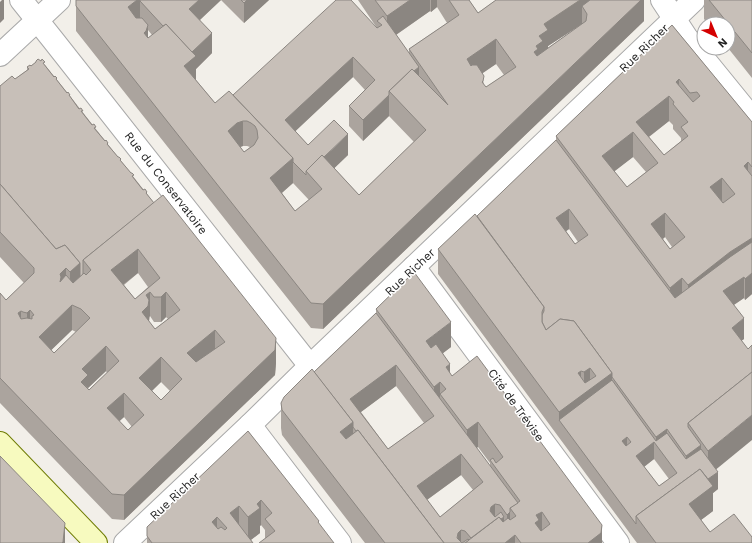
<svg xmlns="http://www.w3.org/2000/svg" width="752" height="543" viewBox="0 0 752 543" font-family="'Work Sans',sans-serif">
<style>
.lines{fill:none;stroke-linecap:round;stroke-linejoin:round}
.street-casing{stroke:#a9a9a9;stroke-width:24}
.secondary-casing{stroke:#707d05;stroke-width:24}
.street{stroke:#fff;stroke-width:22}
.secondary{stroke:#f7fabf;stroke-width:22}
.wall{fill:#aba49e;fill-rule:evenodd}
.shaded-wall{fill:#8b8681}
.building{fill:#c7bfb8;stroke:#8b8681;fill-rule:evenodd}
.labels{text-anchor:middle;stroke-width:3;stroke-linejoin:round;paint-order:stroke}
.street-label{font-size:12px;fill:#222;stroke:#fff}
</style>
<rect width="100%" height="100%" fill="#f2efe9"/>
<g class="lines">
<defs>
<g id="street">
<polyline points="21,0 53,40 310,366"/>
<polyline points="662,0 687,38 752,118"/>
<polyline points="0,55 59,0"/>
<polyline points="414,267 618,543"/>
<polyline points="250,425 340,543"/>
<polyline points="125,543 250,425 310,366 694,0"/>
</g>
<polyline id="secondary" points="0,443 96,543"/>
</defs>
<use href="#street" class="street-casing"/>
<use href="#secondary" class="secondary-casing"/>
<use href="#street" class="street"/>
<use href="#secondary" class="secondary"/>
</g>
<g class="wall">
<path d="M76,0H221L200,20L212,53L196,69V80L215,103L233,95L377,28L358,0H469L478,13L496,0H644V21L323,329L311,328L76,31ZM437,7L447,23L409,49V53L396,35L430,11L431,12ZM582,24L548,48V46ZM148,30L152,35L148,38ZM496,64L504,75L486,87L484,85L482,73ZM353,77L365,90L349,106V126L363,141L389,116L414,142L359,195L334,168L348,155L308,145L295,131ZM243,146H247L250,147L244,152L240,147ZM293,183L309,200L295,211L282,193Z"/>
<polygon points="221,0 269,0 244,23"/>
<polygon points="704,0 752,0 752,78 728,48 728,24 708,24 704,19"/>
<path d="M672,25L752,122V294L745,300L744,298L734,305L744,339L742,340L716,469L718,489L713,493V511L701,520L710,532L752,543H637L438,274V249L477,216L556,140V136ZM669,121L673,125V129L681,138V141L664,155L649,137ZM633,157L646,172L627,187L614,171ZM569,229L578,242L575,244L566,231ZM665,237L672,247L670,249L663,239ZM654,459L669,479L659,486L644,467Z"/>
<path d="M36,61L45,65L70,96L147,194L276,363L275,375L124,520L112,519L0,403V293L6,300L24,283L0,257V86L15,79L27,70V67L31,66L36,62ZM138,273L148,287L135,299L124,285ZM150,316L154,322H161L166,317L168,319L155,329L149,322ZM72,330L76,332L54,353L51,350ZM106,371L107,373L89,390L88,388ZM161,382L170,391L161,400L152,391ZM124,417L132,427L128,430L119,421Z"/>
<path d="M376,309L451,347L443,353L450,374L602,543H365L282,435L281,428V403L376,313ZM396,386L424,423L388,449L361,412ZM478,447L490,463V466L476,448ZM461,475L473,490L440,517L427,500Z"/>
<polygon points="248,431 319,523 265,539 265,530 261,525 260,526 260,533 251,540 253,543 147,543 147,536"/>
</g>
<g class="shaded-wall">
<polygon points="2,0 4,0 4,19 0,23 0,2"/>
<polygon points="137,0 140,0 140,22 128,32 128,7"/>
<polygon points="199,0 221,0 189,30 189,9"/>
<polygon points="247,0 269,0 244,23 244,3"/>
<polygon points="410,0 430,0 430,11 387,41 387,16"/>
<polygon points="431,0 437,0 437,7 431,12"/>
<polygon points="580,0 590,0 590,18 582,6 582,24 548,46 548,55 543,66 534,52 539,36 544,24"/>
<polygon points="641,0 644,0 644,21 323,329 323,304"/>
<polygon points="148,25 148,50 144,33"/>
<polygon points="212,33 212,53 196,69 196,81 184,66 190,54"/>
<polygon points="496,39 496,64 467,84 467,59"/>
<polygon points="353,57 353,77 285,141 285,120"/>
<polygon points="419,67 419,88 391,93"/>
<polygon points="679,79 679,104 676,82"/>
<polygon points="389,95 389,116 363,141 363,120"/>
<polygon points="669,96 669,121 642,142 636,122"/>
<polygon points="243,121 243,146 237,148 228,131 237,123"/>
<polygon points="633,132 633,157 602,181 602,156"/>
<polygon points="348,134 348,155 318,184 308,173"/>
<polygon points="293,158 293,183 270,203 270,178"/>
<polygon points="748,162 748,187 744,166"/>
<polygon points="722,178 722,202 710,187"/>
<polygon points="569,209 569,229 556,239 556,218"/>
<polygon points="665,213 665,237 651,248 651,224"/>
<polygon points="752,238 752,263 688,310 688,285 730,252"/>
<polygon points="138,249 138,273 111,294 111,270"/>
<polygon points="80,263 80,282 70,292 70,272"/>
<polygon points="66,268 66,293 61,302 60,274"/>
<polygon points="752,273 752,294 745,300 745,279"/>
<polygon points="744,277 744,298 723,312 723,291"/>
<polygon points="682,278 682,303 670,313 670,288"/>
<polygon points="150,292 150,316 149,317 149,325 142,312 146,295"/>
<polygon points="166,292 166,317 161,322 161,297"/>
<polygon points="72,305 72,330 39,362 39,337"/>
<polygon points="30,310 30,335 27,338 27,313"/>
<polygon points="21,311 21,335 18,313"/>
<polygon points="744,318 744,339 732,348 732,328"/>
<polygon points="451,322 451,347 426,366 426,341"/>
<polygon points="215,330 215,355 187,378 187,353"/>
<polygon points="276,338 276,363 275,375 124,520 124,495"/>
<polygon points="106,346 106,371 88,388 81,382 82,369"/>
<polygon points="161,357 161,382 139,403 139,378"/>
<polygon points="450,364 450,389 446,367"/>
<polygon points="396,365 396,386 350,420 350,399"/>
<polygon points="590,368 590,389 612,373 612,398 559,420 559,437 559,412 578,373 581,371 581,396 584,393 584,372"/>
<polygon points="440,382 440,407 434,411 434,387"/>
<polygon points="124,393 124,417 107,433 107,408"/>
<polygon points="752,415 752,440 708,476 708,451"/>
<polygon points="353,422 353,447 340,432"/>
<polygon points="478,422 478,447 470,453 467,448 467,430"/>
<polygon points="667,429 667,450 656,444 656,437"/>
<polygon points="627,437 627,454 622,441"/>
<polygon points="654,442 654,459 636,473 636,456"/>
<polygon points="701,445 701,466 686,476 686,456"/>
<polygon points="461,454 461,475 417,507 417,486"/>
<polygon points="718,472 718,489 713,493 713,511 689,529 689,504 704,482"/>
<polygon points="261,500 261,525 260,526 260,533 248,542 248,517 257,504"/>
<polygon points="495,504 495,524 504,517 504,538 497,543 473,543 473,541 490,528 490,511 491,507"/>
<polygon points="239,506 239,531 230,513"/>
<polygon points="510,512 510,533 507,536 507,515"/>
<polygon points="542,512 542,536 535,523 536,515"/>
<polygon points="217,517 217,542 212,522"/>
<polygon points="65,523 65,543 62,543"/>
<polygon points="602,525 602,543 588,543"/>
<polygon points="461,530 461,543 457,543 458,533"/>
<polygon points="515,535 515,543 505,543"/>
</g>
<g class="building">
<path d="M76,0H137L128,7L136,18H142L148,25L146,31L144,33L148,38L166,24L196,56L184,66L215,103L229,91L293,158L270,178L295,211L322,189L306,171L322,155L359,195L426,130L389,91L412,69L448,105L409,49L459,15L449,0H469L478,13L496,0H580L544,24L548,30L539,36L543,41L536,46L538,49L534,52L537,56L586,21L587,14L582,6L590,0H641L323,304L311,303L76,6ZM496,39L516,67L486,87L482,82L483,81L484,76L477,65H472L471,66L467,59ZM243,121H247L251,123L255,126L257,130L258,138L254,145L244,152L228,131L237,123Z"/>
<polygon points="140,0 199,0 189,9 212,33 192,52 166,24 163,26 140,1"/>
<polygon points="241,0 247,0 244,3"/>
<polygon points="336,0 351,0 377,28 382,25 377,21 383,16 419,67 414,71 412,69 389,91 389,95 363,120 349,106 375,80 353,57 285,120 308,145 334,120 348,134 324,157 322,155 306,171 306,175 293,162 293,158 233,95"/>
<polygon points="375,0 410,0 387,16"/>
<polygon points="709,0 752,0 752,53"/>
<path d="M672,25L752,122V167L748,162L744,166L752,176V238L730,252L688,285L682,278L670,288L556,136ZM679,79L690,93L697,92L700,96L693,102L676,82ZM669,96L674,102L673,104L688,122L681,127L688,136L664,155L636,122ZM633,132L658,163L627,187L602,156ZM722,178L735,194L723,203L710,187ZM665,213L685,237L670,249L651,224Z"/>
<polygon points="38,59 41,61 42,59 45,62 43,63 54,77 55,76 57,78 56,79 67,93 68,92 70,95 69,95 79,109 81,108 83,111 81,111 92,125 94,124 96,127 94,128 105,141 106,140 108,143 107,144 118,157 119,157 121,159 120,160 131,173 132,173 134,175 132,176 143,190 145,189 147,192 146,193 154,203 83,260 83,274 80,277 80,263 65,245 56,249 0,184 0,86 12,76 15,79 29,69 27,67 30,65 31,66 36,62 36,61"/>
<path d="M556,140L675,298L730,257L752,242V273L745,279L744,277L723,291L744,318L732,328L748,349L752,345V372L688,423V427L701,445L686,456L667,429L656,437L612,377V373L574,321L560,319L546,330L542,322V315L544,311V307L477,216ZM569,209L588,235L575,244L556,218Z"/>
<path d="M0,184L56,249L65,245L80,263L70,272L66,268L60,274L61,277L60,282L66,275L73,283L84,273L86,275L91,270L83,260L163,195L276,338L275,350L124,495L112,494L0,378V293L6,300L34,273V268L0,232ZM138,249L160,278L135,299L111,270ZM150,292L154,297H161L166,292L180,310L155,329L142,312L148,306L149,300L146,295ZM72,305L81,309L90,318L54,353L39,337ZM30,310L34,315L32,316V319L27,318L21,319L18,313L21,311L23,312L27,313ZM215,330L225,342L196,362L187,353ZM106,346L119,361L89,390L81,382L88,375L82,369ZM161,357L182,379L161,400L139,378ZM124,393L144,415L128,430L107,408Z"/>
<path d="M475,214L544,307L542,312V322L546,330L560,319L574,321L612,373L559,412L438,249ZM590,368L596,376L585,383L578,373L581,371L584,372Z"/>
<path d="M414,272L451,322L426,341L431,348L436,344L450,364L446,367L452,376L477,356L602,525L601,533L588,543H521L515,535L505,543H465L499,517L503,522L508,518L510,520L516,516L510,508L520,501L490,460L493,458L496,463L503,457L478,422L467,430L440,394L446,389L440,382L434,387L376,309ZM542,512L550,524L541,531L535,523L539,520L536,515Z"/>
<path d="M376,313L518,503L510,508V512L507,515L500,505L495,504L491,507L490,511L495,517L501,512L504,517L501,519L499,517L471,538L465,531L461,530L458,533L457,538L462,543H444L358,430L356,431L353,427V422L314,372ZM396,365L434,416L388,449L350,399ZM461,454L483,482L440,517L417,486Z"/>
<polygon points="312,369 353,422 340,432 346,439 358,430 444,543 385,543 282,410 281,403 284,397"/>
<polygon points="752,372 752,415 708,451 688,423"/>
<path d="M612,380L656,441L667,433L686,459L701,449L718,472L708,479L700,469L636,516V524L559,420ZM627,437L631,442L626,446L622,441ZM654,442L677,473L659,486L636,456Z"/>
<path d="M248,431L319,521L318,522L334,543H259L275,531L265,519L272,513L261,500L257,504L260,508L248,517L239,506L230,513L253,543H152L147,536V527ZM217,517L227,528L225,530L221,527L218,529L212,522Z"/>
<polygon points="0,456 65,523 63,542 62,543 0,543"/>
<polygon points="700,469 713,486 689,504 710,532 734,514 752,537 752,543 656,543 636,516"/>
<polygon points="468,539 469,540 465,543 462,543"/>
</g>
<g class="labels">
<g class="street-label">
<text transform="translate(644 48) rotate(-44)" y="4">Rue Richer</text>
<text transform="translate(166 183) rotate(52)" y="4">Rue du Conservatoire</text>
<text transform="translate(410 272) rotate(-43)" y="4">Rue Richer</text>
<text transform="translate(516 405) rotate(54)" y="4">Cité de Trévise</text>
<text transform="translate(175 496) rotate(-43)" y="4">Rue Richer</text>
</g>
</g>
<g transform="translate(716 36) rotate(136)"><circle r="19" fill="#ffffff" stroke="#a7a7a7"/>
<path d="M0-3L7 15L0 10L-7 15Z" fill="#d40000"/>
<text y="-6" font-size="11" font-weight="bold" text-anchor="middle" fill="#222222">N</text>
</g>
</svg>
